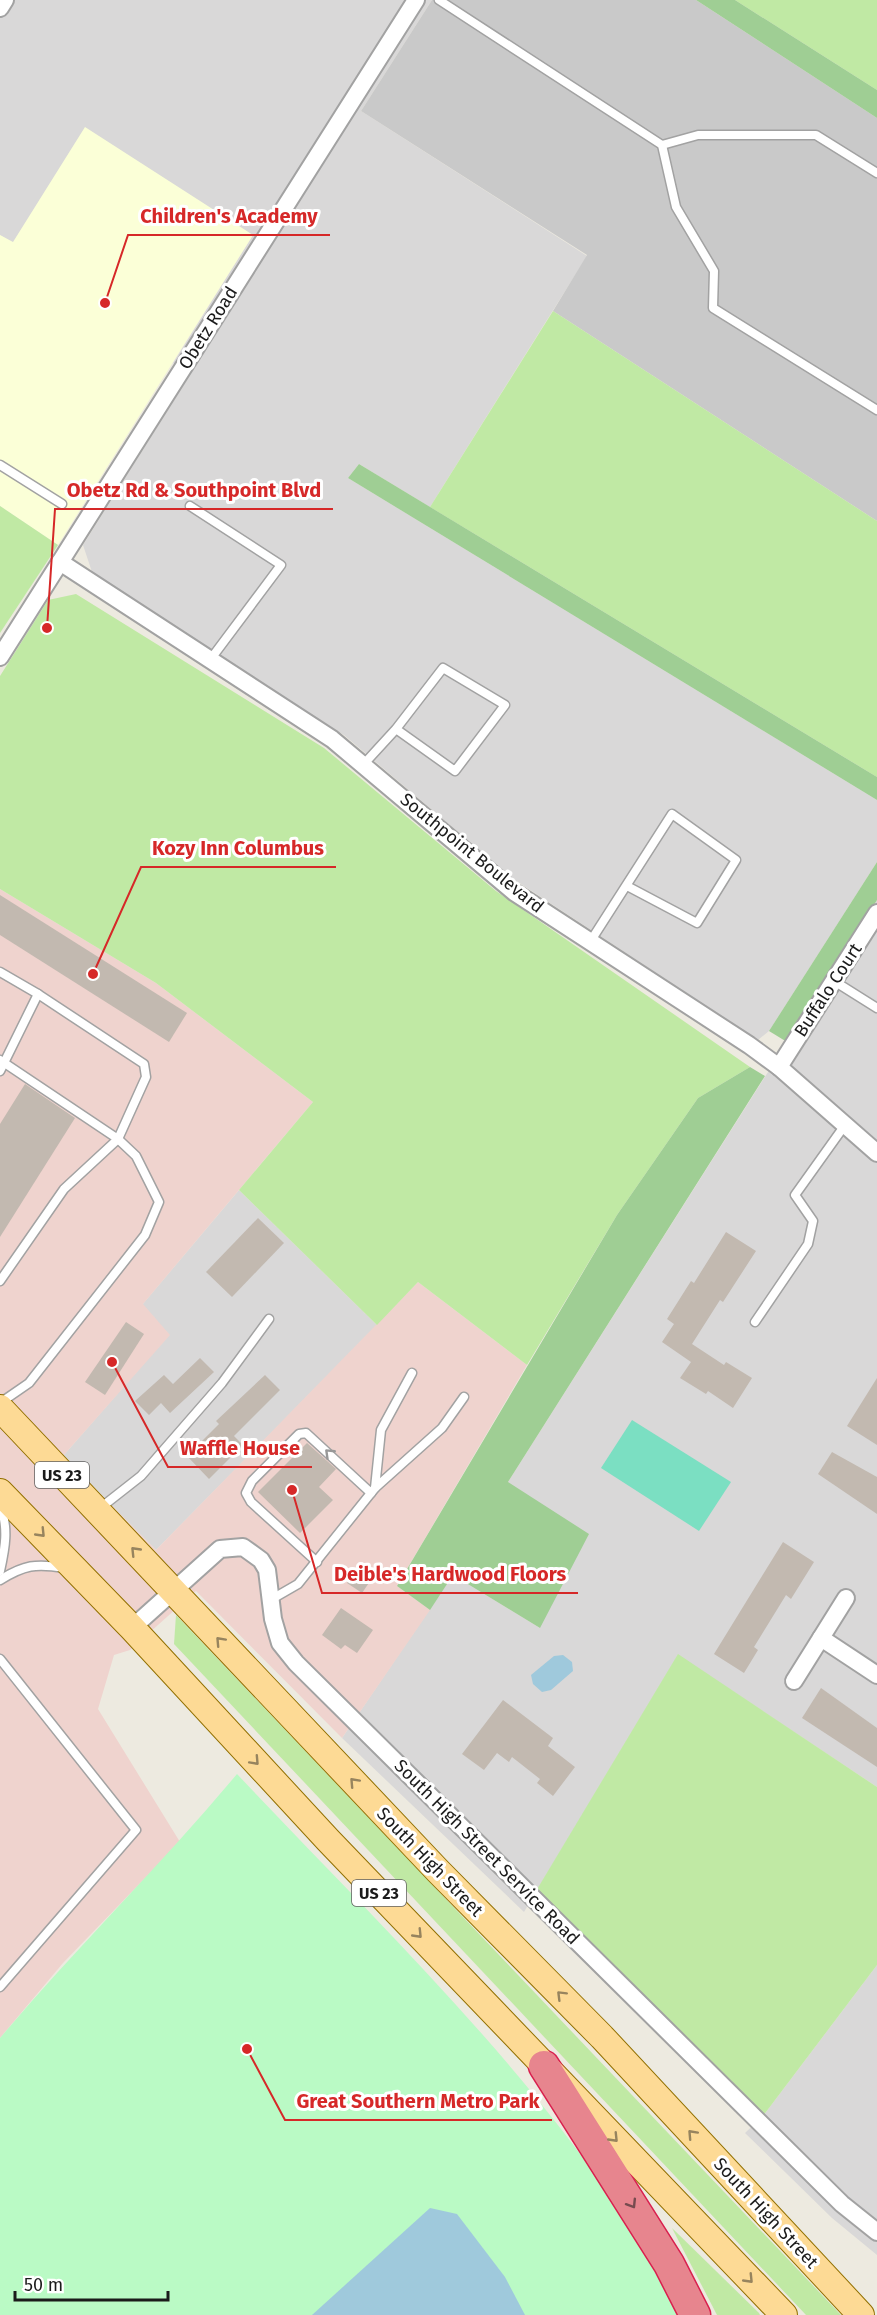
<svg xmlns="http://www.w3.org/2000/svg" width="877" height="2315" viewBox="0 0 877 2315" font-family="'Fira Sans',sans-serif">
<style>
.residential{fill:#d9d8d8}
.commercial{fill:#efd3ce}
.education{fill:#fbffd7}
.religious{fill:#c9c9c9}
.grass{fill:#c0e9a4}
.forest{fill:#9fce94}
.park{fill:#bafac5}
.pitch{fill:#7bdfc2}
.water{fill:#9fc9dc}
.building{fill:#c2b9b0}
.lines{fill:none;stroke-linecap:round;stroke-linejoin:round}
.lane-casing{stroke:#a2a2a2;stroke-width:11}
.street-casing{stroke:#a2a2a2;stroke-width:20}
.primary-casing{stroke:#927000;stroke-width:28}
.highway-casing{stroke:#d9204e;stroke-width:33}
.lane{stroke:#fff;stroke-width:8}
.street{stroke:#fff;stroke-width:16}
.primary{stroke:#fdda95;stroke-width:26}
.highway{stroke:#e7858e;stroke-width:30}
.oneway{stroke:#989898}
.oneway2{stroke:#97845e}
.oneway3{stroke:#774b4f}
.labels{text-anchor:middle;stroke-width:6;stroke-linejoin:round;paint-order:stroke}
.shield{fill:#fff;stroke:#5f5f5f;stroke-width:1.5}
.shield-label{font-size:16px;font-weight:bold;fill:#1b1b1b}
.street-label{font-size:18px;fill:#1b1b1b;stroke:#fff}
.leader{fill:none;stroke:#d62828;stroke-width:2}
.callout-dot{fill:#d62828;stroke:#fff;stroke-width:2}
.callout-label{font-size:20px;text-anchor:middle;font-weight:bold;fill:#d62828;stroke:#fff;stroke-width:6;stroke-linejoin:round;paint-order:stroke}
</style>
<rect width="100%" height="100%" fill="#edeae0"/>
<g class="residential">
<polygon points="0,0 432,0 361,111 587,256 430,507 359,464 348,478 877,800 877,862 769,1031 758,1040 512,878 344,735 93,575 83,545 190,375 173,363 253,235 13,243 0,235"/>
<polygon points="877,900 877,1787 678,1655 524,1912 342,1738 453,1575 540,1628 508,1482"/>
<polygon points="239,1190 377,1325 156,1550 63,1456 169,1335 142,1305"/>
<polygon points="877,1965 877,2255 832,2218 745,2133 763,2116"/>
</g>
<polygon class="commercial" points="0,889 156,983 313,1102 143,1304 170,1335 63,1456 156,1550 418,1282 527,1365 397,1586 430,1610 342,1738 196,1591 130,1650 114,1655 98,1709 180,1842 63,1963 0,2038"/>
<polygon class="education" points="85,127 253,235 58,545 0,506 0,235 13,242"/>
<polygon class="religious" points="432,0 696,0 877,118 877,521 553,311 587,255 361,111"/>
<g class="grass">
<polygon points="735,0 877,0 877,90"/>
<polygon points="553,311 877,521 877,777 430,507"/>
<polygon points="0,506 58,545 0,633"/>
<polygon points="76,594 324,748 496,891 750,1067 698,1098 617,1215 527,1365 418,1282 377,1325 239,1190 313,1102 156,983 0,889 0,676 48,600"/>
<polygon points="176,1615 841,2315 806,2315 174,1644"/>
<polygon points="678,1654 877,1787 877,1965 763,2116 536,1891"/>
<polygon points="672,2228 759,2313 760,2315 717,2315"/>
</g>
<g class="forest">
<polygon points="696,0 735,0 877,90 877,118"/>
<polygon points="359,464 877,777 877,800 348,478"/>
<polygon points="877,862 877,900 787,1042 769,1031"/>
<polygon points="750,1067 765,1076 508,1482 589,1534 540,1628 453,1575 430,1610 397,1586 617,1215 698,1098"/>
</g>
<path class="park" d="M237,1774C396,1943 574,2108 683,2315H0V2038C76,1948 161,1865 237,1774Z"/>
<polygon class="pitch" points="632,1420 731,1482 699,1531 601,1468"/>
<g class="water">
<polygon points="563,1655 572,1662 573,1671 551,1690 542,1692 533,1684 531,1675 554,1656"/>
<polygon points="430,2208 457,2214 505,2277 525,2315 312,2315"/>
</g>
<g class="building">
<polygon points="0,895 187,1013 169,1042 0,935"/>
<polygon points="25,1084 75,1118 0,1237 0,1124"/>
<polygon points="258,1218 284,1243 232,1297 206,1272"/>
<polygon points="726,1232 756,1251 723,1302 720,1300 692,1344 724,1365 726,1362 752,1378 733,1408 708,1391 706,1394 680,1378 691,1362 662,1342 674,1324 667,1319 691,1281 694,1283"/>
<polygon points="126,1322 144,1334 105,1395 85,1382"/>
<polygon points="200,1358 214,1372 170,1413 161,1403 149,1415 135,1401 164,1375 173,1384"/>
<polygon points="265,1375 280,1390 234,1436 243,1445 209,1479 187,1456 219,1424 216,1421"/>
<polygon points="877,1378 877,1445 847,1426"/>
<polygon points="307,1443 336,1469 319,1487 333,1500 300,1533 258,1492"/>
<polygon points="832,1452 877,1477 877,1514 818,1474"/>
<polygon points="783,1542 814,1562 791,1599 786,1595 754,1647 758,1650 744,1673 714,1654"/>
<polygon points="358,1567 373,1577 362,1593 347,1583"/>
<polygon points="341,1608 373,1630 357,1653 345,1645 341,1649 322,1635"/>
<polygon points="821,1688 877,1728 877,1767 802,1718"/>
<polygon points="503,1700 553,1738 548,1746 575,1767 553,1796 537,1783 540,1779 512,1757 509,1762 497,1753 484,1770 462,1754"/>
</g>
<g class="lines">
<defs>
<g id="lane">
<polyline points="439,0 662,145 676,207 714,271 713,308 877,410"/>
<polyline points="662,145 698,135 816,135 877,173"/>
<polyline points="0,465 62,504"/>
<polyline points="190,506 281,565 210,660"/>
<polyline points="363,765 396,729 443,668 505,705 455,771 396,729"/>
<polyline points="590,942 672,814 736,860 697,923 627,886"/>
<polyline points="0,972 38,994 0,1071"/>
<polyline points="834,981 877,1008"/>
<polyline points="0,1060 118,1139 136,1156 159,1202 145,1235 29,1383 0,1403"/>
<polyline points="0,1281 64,1189 118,1139 146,1077 144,1064 38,994"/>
<polyline points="755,1322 808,1244 813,1221 795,1195 845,1125"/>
<polyline points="375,1488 442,1428 464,1397"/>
<polyline points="99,1509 141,1476 222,1383 269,1319"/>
<polyline points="317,1562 251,1502 246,1493 252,1481 299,1434 306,1433 371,1493"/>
<path d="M0,1571C5,1548 9,1528 0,1505"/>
<path d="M0,1580C24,1565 36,1563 64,1568"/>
<polyline points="272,1599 298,1584 375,1488 381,1430 412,1373"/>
<polyline points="0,1659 136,1830 0,1987"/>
</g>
<g id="street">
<polyline points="0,8 5,0"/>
<polyline points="60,562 332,739 514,892 749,1045 779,1067 877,1153"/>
<polyline points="0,657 416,0"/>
<polyline points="779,1067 877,913"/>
<polyline points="132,1628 220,1549 243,1547 261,1560 267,1570 273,1619 280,1643 296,1663 842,2204 877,2232"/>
<polyline points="821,1638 877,1675"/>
<polyline points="794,1681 846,1598"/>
</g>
<g id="primary">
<polyline points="0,1408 438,1871 602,2037 861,2315"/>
<polyline points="0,1492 132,1628 328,1840 784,2315"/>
</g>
<polyline id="highway" points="544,2066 669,2264 695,2315"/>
</defs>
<use href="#lane" class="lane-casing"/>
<use href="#street" class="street-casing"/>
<use href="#primary" class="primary-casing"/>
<use href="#highway" class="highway-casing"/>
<use href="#lane" class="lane"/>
<use href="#street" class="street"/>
<use href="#primary" class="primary"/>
<use href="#highway" class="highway"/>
</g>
<defs><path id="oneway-chevron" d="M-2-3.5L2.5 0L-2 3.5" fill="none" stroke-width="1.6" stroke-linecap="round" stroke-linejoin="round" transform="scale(1.5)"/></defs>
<use class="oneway" href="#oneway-chevron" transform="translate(329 1453) rotate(-136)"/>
<g class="oneway2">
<use href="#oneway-chevron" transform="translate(41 1533) rotate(46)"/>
<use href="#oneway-chevron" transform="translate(135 1551) rotate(-134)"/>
<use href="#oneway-chevron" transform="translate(220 1641) rotate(-133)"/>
<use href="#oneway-chevron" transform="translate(255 1761) rotate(47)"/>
<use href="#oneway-chevron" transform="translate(354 1782) rotate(-133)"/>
<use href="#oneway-chevron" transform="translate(418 1934) rotate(46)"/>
<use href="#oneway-chevron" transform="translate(561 1995) rotate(-135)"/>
<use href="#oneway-chevron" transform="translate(692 2134) rotate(-133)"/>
<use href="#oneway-chevron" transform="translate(614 2138) rotate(46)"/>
<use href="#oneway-chevron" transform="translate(749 2279) rotate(46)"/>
</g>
<use class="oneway3" href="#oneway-chevron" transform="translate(632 2204) rotate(58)"/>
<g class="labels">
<g class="shield">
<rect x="35" y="1462" width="54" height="26" rx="4.5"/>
<rect x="352" y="1880" width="54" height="26" rx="4.5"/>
</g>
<g class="shield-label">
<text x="62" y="1481">US 23</text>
<text x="379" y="1899">US 23</text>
</g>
<g class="street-label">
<text transform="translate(208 328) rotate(-58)" y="6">Obetz Road</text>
<text transform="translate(472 853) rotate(39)" y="6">Southpoint Boulevard</text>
<text transform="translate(828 990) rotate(-57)" y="6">Buffalo Court</text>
<text transform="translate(487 1852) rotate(45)" y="6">South High Street Service Road</text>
<text transform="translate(430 1862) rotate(46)" y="6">South High Street</text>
<text transform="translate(766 2213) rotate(47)" y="6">South High Street</text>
</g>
</g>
<path class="leader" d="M105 303L128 235H330M47 628L55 509H333M93 974L141 867H336M112 1362L168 1467H312M292 1490L322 1593H578M247 2049L285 2120H552"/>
<g class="callout-dot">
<circle cx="105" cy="303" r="6"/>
<circle cx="47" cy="628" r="6"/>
<circle cx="93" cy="974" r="6"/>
<circle cx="112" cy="1362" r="6"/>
<circle cx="292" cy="1490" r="6"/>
<circle cx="247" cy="2049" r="6"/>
</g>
<g class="callout-label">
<text x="229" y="223">Children's Academy</text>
<text x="194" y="497">Obetz Rd &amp; Southpoint Blvd</text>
<text x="238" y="855">Kozy Inn Columbus</text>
<text x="240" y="1455">Waffle House</text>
<text x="450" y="1581">Deible's Hardwood Floors</text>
<text x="418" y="2108">Great Southern Metro Park</text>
</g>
<path d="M15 2291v9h153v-9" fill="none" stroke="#1b1b1b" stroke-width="3"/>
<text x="24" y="2291" font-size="18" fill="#1b1b1b" stroke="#ffffff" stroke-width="4.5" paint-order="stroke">50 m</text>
</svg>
